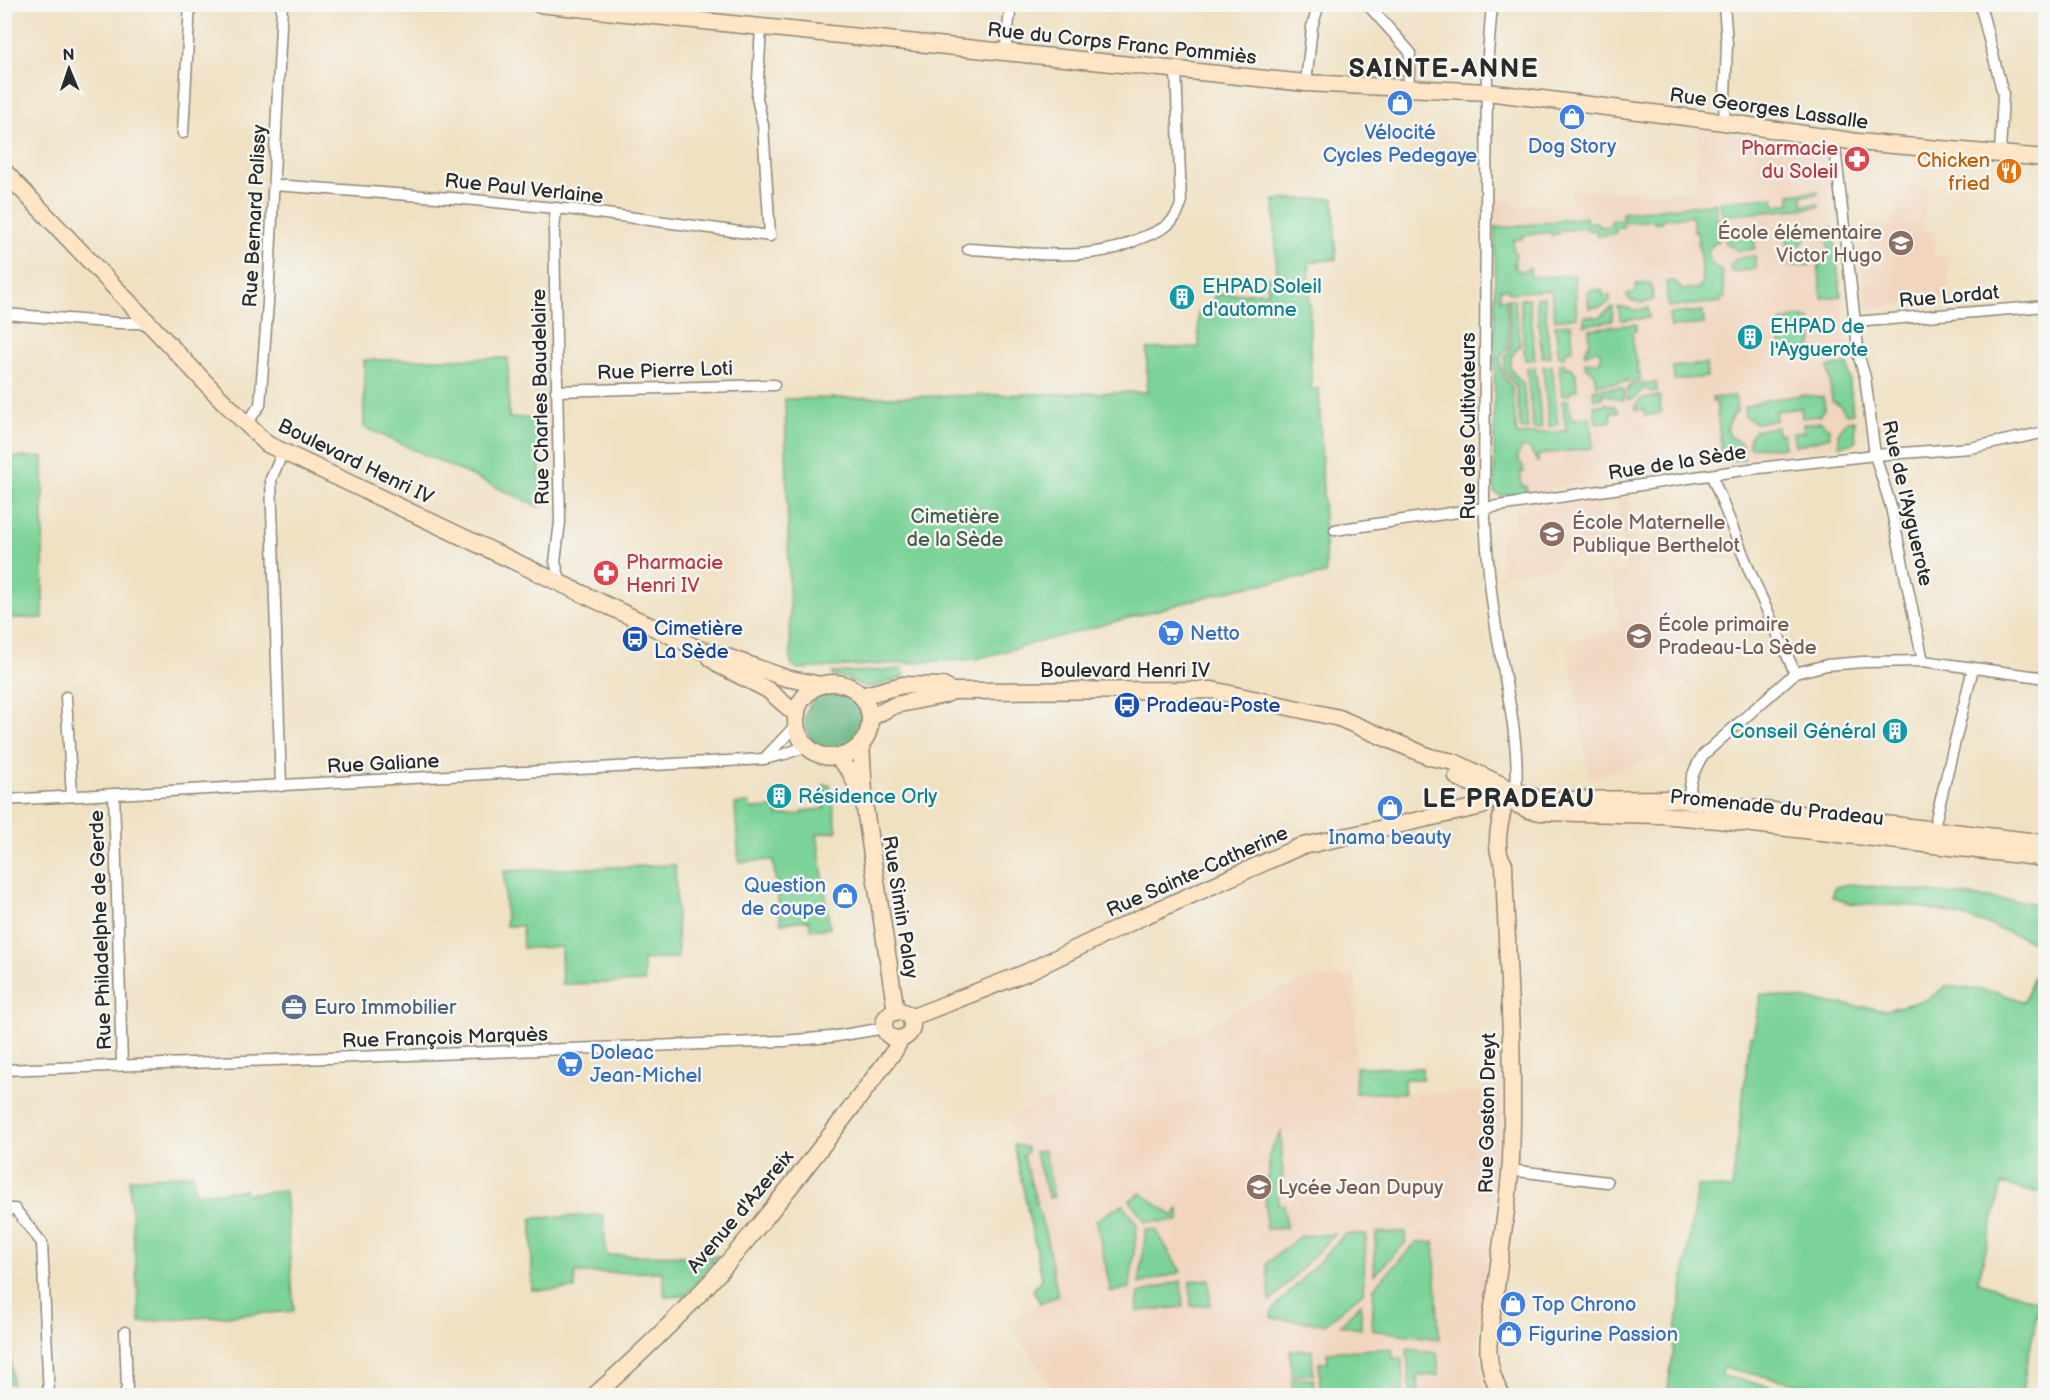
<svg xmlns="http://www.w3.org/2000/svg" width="2050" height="1400" viewBox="0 0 2050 1400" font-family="'Balsamiq Sans',sans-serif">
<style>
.built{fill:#f1d5bd}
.green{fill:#7cd397;stroke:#547f61;stroke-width:1.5}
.forest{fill:#65b580;stroke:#487056;stroke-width:1.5}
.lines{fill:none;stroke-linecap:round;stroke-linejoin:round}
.street-casing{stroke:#8e8677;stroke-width:13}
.secondary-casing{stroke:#8e8677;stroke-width:19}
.street{stroke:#fff;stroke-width:10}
.secondary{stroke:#fde5c5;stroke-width:16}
.labels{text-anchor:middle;stroke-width:5;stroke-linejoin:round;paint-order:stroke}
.street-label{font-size:20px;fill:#2b2b2b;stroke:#f6f6f2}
.shop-label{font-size:20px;fill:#366cbe;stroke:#f6f6f2;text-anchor:start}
.health-label{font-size:20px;fill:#be3a42;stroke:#f6f6f2;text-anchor:end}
.food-label{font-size:20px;fill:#c56008;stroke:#f6f6f2;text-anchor:end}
.education-label{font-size:20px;fill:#785e54;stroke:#f6f6f2;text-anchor:start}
.culture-label{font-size:20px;fill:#0d838f;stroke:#f6f6f2;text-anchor:start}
.park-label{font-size:20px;fill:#435d4b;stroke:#f6f6f2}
.transit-label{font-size:20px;fill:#164399;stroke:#f6f6f2;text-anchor:start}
.service-label{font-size:20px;fill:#4e5e75;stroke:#f6f6f2;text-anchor:start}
.district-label{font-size:26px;font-weight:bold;letter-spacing:1.5px;fill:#2b2b2b;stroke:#f6f6f2}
</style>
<rect width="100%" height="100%" fill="#f6f6f2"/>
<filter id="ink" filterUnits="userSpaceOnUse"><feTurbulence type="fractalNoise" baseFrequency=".0167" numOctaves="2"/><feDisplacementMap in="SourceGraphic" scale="12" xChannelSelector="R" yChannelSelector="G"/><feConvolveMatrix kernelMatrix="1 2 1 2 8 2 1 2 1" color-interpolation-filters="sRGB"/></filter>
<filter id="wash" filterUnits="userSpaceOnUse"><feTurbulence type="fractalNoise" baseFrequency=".008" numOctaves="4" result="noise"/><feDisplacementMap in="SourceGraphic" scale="24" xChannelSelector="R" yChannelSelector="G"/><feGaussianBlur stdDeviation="1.35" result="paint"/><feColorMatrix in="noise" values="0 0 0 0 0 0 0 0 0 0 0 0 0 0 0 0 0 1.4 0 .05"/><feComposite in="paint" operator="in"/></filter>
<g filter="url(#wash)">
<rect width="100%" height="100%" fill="#f0e1c3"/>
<g class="built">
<polygon points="1698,128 1821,147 1826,152 1856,441 1851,444 1839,446 1501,496 1494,492 1495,200 1514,201 1514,206 1572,204 1572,191 1694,192"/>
<polygon points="1898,184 1928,186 1924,229 1936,230 1934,256 1949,256 1948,300 1870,308 1866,303 1860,252 1868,251 1868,225 1890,226 1891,217 1897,217 1898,206 1895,206"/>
<polygon points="1630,495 1637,551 1670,547 1691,686 1687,686 1685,681 1664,684 1661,669 1653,671 1671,754 1589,778 1567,641 1620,631 1612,573 1626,571 1617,498"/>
<polygon points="1598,501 1605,554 1557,560 1558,567 1503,573 1500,538 1516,520 1515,511"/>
<polygon points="1308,977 1355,977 1356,1093 1499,1093 1500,1146 1477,1341 1484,1389 1488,1395 1059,1395 1007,1323 1046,1299 1009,1118"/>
</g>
<g class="green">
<polygon points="1818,191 1818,194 1802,196 1803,205 1819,204 1819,207 1722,216 1721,201 1773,197 1774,205 1790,204 1790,194"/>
<polygon points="1334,198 1336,259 1309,262 1311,389 1319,389 1326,574 1243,587 976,659 797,669 791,664 785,399 1147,392 1147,349 1199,347 1198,312 1212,303 1215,295 1268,292 1267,277 1277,276 1274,200"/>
<path d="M1716,203L1719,240C1702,250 1707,263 1722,272L1725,298H1721V302L1668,307L1666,282L1675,281L1682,290L1700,288V284L1703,283L1697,231H1694L1693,219L1690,216L1662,219L1661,222L1654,223L1653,220L1623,223V227L1615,228L1616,233L1597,236L1596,230L1588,231L1587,228L1558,231V234L1551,235L1550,232L1522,236V239L1513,240L1514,253H1516L1514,265L1518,271H1524L1530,268L1531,277L1574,275L1577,317L1555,320L1551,290L1509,293V289H1500V300L1506,299L1509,345L1501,356L1500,363L1502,372L1512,388L1517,435L1566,431L1562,400H1568L1571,419L1590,417L1593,448L1538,455V462L1529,448H1522L1517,456L1519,462L1522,464L1524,472H1520L1522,486H1526L1527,492L1501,496L1494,492L1495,227H1512L1586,217L1587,223L1596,222L1601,227L1610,226L1612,220L1623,219L1622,213Z"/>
<polygon points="1833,227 1841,296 1822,298 1818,262 1823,260 1829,251 1828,240 1820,233 1814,232 1813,229"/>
<polygon points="1806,230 1806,237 1801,245 1788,246 1786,232"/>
<polygon points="1754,236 1755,249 1737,251 1734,247 1726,245 1725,238"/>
<polygon points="1802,252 1804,256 1810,258 1810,265 1789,266 1788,253"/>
<polygon points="1755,256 1756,269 1731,272 1730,265 1734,263 1736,258"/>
<polygon points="1651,283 1653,300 1643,303 1629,300 1627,294 1636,292 1636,284"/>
<polygon points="1602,289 1603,296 1610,295 1610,301 1603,306 1589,308 1587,291"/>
<polygon points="1544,297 1550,357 1542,357 1536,298"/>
<polygon points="1529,298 1535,359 1525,360 1520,299"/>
<polygon points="1508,299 1514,299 1520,345 1511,357 1510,364 1511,370 1523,384 1528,429 1521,429 1516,387 1504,370 1505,357 1512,345"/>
<polygon points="1613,307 1612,321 1584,325 1584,316 1599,317"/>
<polygon points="1618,307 1629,308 1633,311 1648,308 1649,318 1621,320"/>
<polygon points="1703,311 1704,324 1671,327 1669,314"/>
<polygon points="1797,317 1810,319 1813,333 1812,346 1800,351 1783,350 1778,336 1780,322"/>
<polygon points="1571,324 1573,345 1572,350 1565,351 1564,357 1559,357 1555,325"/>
<path d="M1636,324V331L1632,332C1634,343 1631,353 1638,363L1636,372H1640V380L1596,385L1594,373L1585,366V362L1598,363L1602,357L1599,351L1595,350L1585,355L1584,351L1590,343L1589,329Z"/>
<polygon points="508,358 509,418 540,418 540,507 364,427 364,360"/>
<polygon points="1559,364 1565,364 1566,369 1571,367 1576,374 1577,390 1570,391 1570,395 1562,395"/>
<polygon points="1706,364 1707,377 1674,380 1673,367"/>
<polygon points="1848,364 1853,413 1846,414 1841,406 1832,401 1828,367"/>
<polygon points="1552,366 1558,425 1549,426 1543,367"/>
<polygon points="1535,367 1542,428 1533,429 1527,368"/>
<polygon points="1656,382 1657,391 1650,392 1649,389 1643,389 1635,398 1628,400 1627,391 1630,385"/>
<path d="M1620,387L1624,390V400C1617,401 1610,393 1602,394L1603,398L1594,399L1593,390Z"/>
<polygon points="1801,395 1823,397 1825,407 1819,416 1802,418 1801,408 1775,411 1776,420 1755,423 1745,416 1745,407 1767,400"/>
<polygon points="1659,396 1661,413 1645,416 1644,409 1636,410 1635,405 1642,399"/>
<polygon points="1735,396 1737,411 1732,416 1727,428 1730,437 1741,443 1744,459 1723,462 1716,402 1712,402 1712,398"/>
<polygon points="1606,404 1616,407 1619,412 1611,413 1611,421 1596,423 1594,406"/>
<polygon points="1854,420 1856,441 1851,444 1839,446 1838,433 1847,421"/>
<polygon points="1821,422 1829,428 1830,437 1795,446 1793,433 1804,432 1803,424"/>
<polygon points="1777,427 1777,434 1783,434 1784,448 1749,447 1749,438 1755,430"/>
<polygon points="5,457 43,457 43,618 5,618 5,536 11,535 11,488 5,487"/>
<path d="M902,669L905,676C894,680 878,688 866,687C854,685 850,676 833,676L832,673Z"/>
<polygon points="823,785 830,785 837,831 817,834 830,928 811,930 809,920 781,923 773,860 739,862 735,804 749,803 750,809 777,808 778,816 803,814 803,811 824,809"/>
<polygon points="675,865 678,958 643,960 644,982 562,984 561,947 523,948 522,926 506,926 504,871"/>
<path d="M1849,884L2045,904V1191L2033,1192L2002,1184L1978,1282L2037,1301L2039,1304L2021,1395H1856L1723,1368L1722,1376L1811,1395H1667L1697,1186L1732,1189L1750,1036H1753L1761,994L1887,1010L1928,999L1946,986L1998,992L2024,1002L2042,956L2036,943C1997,927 1956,912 1913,906C1887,903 1856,909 1832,897L1835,887Z"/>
<polygon points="1356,1067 1422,1068 1422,1079 1404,1079 1404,1093 1355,1093"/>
<polygon points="1281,1132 1283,1178 1277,1179 1278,1205 1284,1205 1286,1228 1266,1229 1265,1178 1269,1177 1269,1154"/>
<polygon points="1014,1145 1026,1147 1028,1152 1023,1155 1046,1236 1058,1296 1040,1303 1033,1290 1042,1278"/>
<polygon points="1044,1150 1054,1197 1049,1198 1035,1152"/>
<polygon points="193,1174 195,1194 245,1190 246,1194 285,1191 294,1311 140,1322 129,1179"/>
<polygon points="1141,1193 1173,1216 1179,1209 1179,1221 1145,1222 1130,1200"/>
<polygon points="1123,1204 1137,1225 1130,1288 1111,1292 1096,1220"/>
<polygon points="603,1215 606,1255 718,1256 685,1296 665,1296 663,1272 575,1273 575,1289 532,1290 532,1218"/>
<polygon points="1146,1229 1156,1230 1181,1272 1139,1284"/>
<polygon points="1406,1232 1405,1243 1374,1275 1376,1233"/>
<polygon points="1334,1234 1270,1302 1267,1263 1300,1236"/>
<polygon points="1345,1234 1366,1234 1363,1292 1325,1324 1272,1318 1272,1311"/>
<polygon points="1417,1242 1434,1242 1439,1339 1372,1330 1374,1287"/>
<polygon points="5,1244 7,1244 12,1384 5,1382"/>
<polygon points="1209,1279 1210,1305 1191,1306 1190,1281"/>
<polygon points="1181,1281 1183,1307 1137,1311 1139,1293"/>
<polygon points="1361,1303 1361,1329 1340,1325"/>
<polygon points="1392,1348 1393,1358 1402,1358 1403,1395 1321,1395 1319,1363 1328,1362 1327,1352"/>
<polygon points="1407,1349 1437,1353 1439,1375 1417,1376 1419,1395 1410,1395"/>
<polygon points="1312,1350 1313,1374 1292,1376 1290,1351"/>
<polygon points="1292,1379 1313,1379 1315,1395 1293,1395"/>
</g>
<circle class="forest" cx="835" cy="721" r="30"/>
</g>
<g filter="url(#ink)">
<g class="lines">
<defs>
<g id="street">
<polyline points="1367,4 1410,52 1408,89"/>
<path d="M1492,4L1487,66L1484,500C1486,542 1489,585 1496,627C1504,681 1520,736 1516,791"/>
<polyline points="1724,4 1727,44 1724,122"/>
<polyline points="1980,4 2003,94 2000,154"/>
<polyline points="1005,53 1011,4"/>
<polyline points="1306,83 1312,27 1319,4"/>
<polyline points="183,133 190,4"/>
<polyline points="1834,139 1859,357 1865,377 1875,455 1891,507 1923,661"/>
<polyline points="274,185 464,199 575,210 770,236 763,125 757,98 761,27"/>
<polyline points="556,209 554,230 556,337 560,522 555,562 561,583"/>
<path d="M968,249C1015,251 1070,261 1116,248C1124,246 1133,241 1141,238C1160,231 1175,225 1181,204L1176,68"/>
<polyline points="4,314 119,323 149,323"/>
<polyline points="1855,322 2046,306"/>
<polyline points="556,391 774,385"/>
<polyline points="246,424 260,405 268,302 282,4"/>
<polyline points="1712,476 1750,572 1795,673"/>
<polyline points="1335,530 1750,469 1875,455 1970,448 2046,432"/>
<polyline points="66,697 72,796"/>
<polyline points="764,759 797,724"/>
<polyline points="281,786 271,479 283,452"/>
<polyline points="114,794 122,1065"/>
<polyline points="4,800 764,759 785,754 807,746"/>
<path d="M1689,801C1689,782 1693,771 1703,755L1795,673L1827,665L1863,662L1923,661L2046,678"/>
<polyline points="1932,835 1973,668"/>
<polyline points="4,1070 784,1041 831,1037 885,1028"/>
<polyline points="1510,1170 1607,1182"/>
<polyline points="4,1209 15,1209 42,1243 49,1396"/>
<polyline points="124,1396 127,1388 125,1332"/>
</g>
<g id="secondary">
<polyline points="538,4 1306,83 1487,92 1724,122 1857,142 2046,158"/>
<polyline points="4,171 220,398 267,444 701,650 727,657 786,678 821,685"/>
<polyline points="711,658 721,666 768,690 797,715"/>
<circle cx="833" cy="720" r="37"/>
<polyline points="861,696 903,685 943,686 952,691"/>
<polyline points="870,718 895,705 944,695 952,691 1212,690 1339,718 1430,757 1454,762 1508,788 1542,800 1673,799 2046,843"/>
<polyline points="861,744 865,809 896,1012"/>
<polyline points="837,757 850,771 860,794"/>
<polyline points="1457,777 1529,810 1540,812 1660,815 1718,820 2046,858"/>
<circle cx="898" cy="1025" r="14"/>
<polyline points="910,1018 1025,973 1144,916 1299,847 1482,806 1508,788"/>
<path d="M594,1396C643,1352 693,1304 735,1254C791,1188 843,1119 895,1050L901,1038"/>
<path d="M1502,1396C1478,1357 1492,1322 1497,1281C1501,1241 1509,1200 1511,1159C1515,1061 1507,962 1504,864C1490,847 1504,808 1508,789"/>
</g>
</defs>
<use href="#street" class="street-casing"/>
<use href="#secondary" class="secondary-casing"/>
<use href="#street" class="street"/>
<use href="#secondary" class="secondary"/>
</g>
</g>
<defs>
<symbol id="shop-disc" viewBox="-11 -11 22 22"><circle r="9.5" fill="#3f7fe0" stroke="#f6f6f2"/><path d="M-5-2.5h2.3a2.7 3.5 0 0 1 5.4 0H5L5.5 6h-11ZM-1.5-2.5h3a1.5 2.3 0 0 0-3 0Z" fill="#fff"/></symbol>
<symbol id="pharmacy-disc" viewBox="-11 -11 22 22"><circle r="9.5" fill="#e0444e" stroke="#f6f6f2"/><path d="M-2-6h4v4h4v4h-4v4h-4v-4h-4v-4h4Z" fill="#fff"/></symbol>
<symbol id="restaurant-disc" viewBox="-11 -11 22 22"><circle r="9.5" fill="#e8710a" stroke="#f6f6f2"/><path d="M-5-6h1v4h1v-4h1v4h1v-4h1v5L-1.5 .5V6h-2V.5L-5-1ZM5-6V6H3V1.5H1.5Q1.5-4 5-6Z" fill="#fff"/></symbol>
<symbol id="school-disc" viewBox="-11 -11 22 22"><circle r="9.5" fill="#8d6e63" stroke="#f6f6f2"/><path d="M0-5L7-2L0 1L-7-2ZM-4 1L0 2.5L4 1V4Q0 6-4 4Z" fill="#fff"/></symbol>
<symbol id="building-disc" viewBox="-11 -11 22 22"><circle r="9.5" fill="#0f9aa8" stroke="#f6f6f2"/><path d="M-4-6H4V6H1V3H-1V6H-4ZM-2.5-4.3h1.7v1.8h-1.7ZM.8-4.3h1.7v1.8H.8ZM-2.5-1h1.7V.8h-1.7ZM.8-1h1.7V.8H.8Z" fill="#fff"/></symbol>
<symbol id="supermarket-disc" viewBox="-11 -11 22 22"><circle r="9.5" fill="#3f7fe0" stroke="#f6f6f2"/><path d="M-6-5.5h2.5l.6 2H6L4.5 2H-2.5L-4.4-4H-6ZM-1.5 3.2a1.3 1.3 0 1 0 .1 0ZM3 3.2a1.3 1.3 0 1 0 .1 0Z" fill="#fff"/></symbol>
<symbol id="bus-disc" viewBox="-11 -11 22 22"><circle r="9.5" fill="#1a4fb4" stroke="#f6f6f2"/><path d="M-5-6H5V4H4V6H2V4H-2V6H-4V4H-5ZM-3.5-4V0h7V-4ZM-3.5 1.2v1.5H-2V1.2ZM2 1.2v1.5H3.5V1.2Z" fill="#fff"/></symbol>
<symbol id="office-disc" viewBox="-11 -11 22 22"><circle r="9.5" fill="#5c6f8a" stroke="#f6f6f2"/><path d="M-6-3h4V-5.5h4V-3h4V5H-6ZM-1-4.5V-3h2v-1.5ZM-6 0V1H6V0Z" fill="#fff"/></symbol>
</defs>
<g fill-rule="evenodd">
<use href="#shop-disc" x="1385" y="88" width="30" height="30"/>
<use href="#shop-disc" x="1557" y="102" width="30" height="30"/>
<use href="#pharmacy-disc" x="1842" y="144" width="30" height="30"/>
<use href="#restaurant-disc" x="1994" y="156" width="30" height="30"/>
<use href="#school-disc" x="1886" y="228" width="30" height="30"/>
<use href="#building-disc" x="1167" y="282" width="30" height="30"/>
<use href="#building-disc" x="1735" y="322" width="30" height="30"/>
<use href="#school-disc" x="1537" y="519" width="30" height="30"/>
<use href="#pharmacy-disc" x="591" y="558" width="30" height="30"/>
<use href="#supermarket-disc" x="1156" y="618" width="30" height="30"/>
<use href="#school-disc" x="1624" y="621" width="30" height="30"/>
<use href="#bus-disc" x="620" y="624" width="30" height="30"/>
<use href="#bus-disc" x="1112" y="690" width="30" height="30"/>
<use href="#building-disc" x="1880" y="716" width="30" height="30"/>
<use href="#building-disc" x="764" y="781" width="30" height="30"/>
<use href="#shop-disc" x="1375" y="793" width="30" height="30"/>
<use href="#shop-disc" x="830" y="881" width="30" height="30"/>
<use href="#office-disc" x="279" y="992" width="30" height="30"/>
<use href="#supermarket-disc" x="555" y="1049" width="30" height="30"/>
<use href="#school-disc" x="1244" y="1172" width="30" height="30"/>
<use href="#shop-disc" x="1498" y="1289" width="30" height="30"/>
<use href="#shop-disc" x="1494" y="1319" width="30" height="30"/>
</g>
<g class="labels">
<g class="street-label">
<text transform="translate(1122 43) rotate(6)" y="7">Rue du Corps Franc Pommiès</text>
<text transform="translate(1769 108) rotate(8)" y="7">Rue Georges Lassalle</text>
<text transform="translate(524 188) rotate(6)" y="7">Rue Paul Verlaine</text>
<text transform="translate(254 216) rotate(-87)" y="7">Rue Bernard Palissy</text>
<text transform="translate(1949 296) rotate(-5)" y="7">Rue Lordat</text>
<text transform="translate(665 370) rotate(-2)" y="7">Rue Pierre Loti</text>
<text transform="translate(540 397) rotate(-91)" y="7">Rue Charles Baudelaire</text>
<text transform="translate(1468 426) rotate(-90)" y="7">Rue des Cultivateurs</text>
<text transform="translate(356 461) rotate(26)" y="7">Boulevard Henri IV</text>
<text transform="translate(1677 462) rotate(-9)" y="7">Rue de la Sède</text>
<text transform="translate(1908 503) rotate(77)" y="7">Rue de l'Ayguerote</text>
<text x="1125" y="677">Boulevard Henri IV</text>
<text transform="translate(383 763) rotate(-3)" y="7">Rue Galiane</text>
<text transform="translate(1777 807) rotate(6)" y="7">Promenade du Pradeau</text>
<text transform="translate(1197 871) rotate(-24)" y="7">Rue Sainte-Catherine</text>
<text transform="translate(901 907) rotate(81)" y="7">Rue Simin Palay</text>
<text transform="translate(100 930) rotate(-92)" y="7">Rue Philadelphe de Gerde</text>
<text transform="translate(445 1037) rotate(-2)" y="7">Rue François Marquès</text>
<text transform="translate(1487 1113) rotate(-89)" y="7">Rue Gaston Dreyt</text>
<text transform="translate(740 1211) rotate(-50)" y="7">Avenue d'Azereix</text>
</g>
<g class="shop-label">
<text x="1400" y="139" text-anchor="middle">Vélocité<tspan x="1400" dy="23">Cycles Pedegaye</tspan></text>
<text x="1572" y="153" text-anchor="middle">Dog Story</text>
<text x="1190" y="640">Netto</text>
<text x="1390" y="844" text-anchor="middle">Inama beauty</text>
<text x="826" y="892" text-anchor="end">Question<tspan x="826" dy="23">de coupe</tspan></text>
<text x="590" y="1059">Doleac<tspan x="590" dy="23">Jean-Michel</tspan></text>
<text x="1532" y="1311">Top Chrono</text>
<text x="1528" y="1341">Figurine Passion</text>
</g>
<g class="health-label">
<text x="1838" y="155">Pharmacie<tspan x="1838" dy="23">du Soleil</tspan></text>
<text x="626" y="569" text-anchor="start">Pharmacie<tspan x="626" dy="23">Henri IV</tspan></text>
</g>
<g class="food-label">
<text x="1990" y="167">Chicken<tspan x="1990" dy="23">fried</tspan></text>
</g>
<g class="education-label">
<text x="1882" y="239" text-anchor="end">École élémentaire<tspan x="1882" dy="23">Victor Hugo</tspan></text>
<text x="1572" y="529">École Maternelle<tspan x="1572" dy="23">Publique Berthelot</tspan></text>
<text x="1658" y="631">École primaire<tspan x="1658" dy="23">Pradeau-La Sède</tspan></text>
<text x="1278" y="1194">Lycée Jean Dupuy</text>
</g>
<g class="culture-label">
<text x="1202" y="293">EHPAD Soleil<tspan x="1202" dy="23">d'automne</tspan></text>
<text x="1770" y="333">EHPAD de<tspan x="1770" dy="23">l'Ayguerote</tspan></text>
<text x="1876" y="738" text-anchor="end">Conseil Général</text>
<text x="798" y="803">Résidence Orly</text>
</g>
<g class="park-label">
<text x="955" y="523">Cimetière<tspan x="955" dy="23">de la Sède</tspan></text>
</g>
<g class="transit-label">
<text x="654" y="635">Cimetière<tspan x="654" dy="23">La Sède</tspan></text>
<text x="1146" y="712">Pradeau-Poste</text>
</g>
<g class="service-label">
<text x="314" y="1014">Euro Immobilier</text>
</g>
<g class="district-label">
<text x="1444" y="77">SAINTE-ANNE</text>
<text x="1509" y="807">LE PRADEAU</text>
</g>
</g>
<rect width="2050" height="1400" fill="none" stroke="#f6f6f2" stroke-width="24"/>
<g transform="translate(69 69) rotate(358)" stroke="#f6f6f2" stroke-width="4.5" paint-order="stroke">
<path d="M0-4.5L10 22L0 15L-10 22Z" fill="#2b2b2b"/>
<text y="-9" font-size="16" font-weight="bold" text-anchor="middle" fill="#2b2b2b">N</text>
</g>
</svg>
